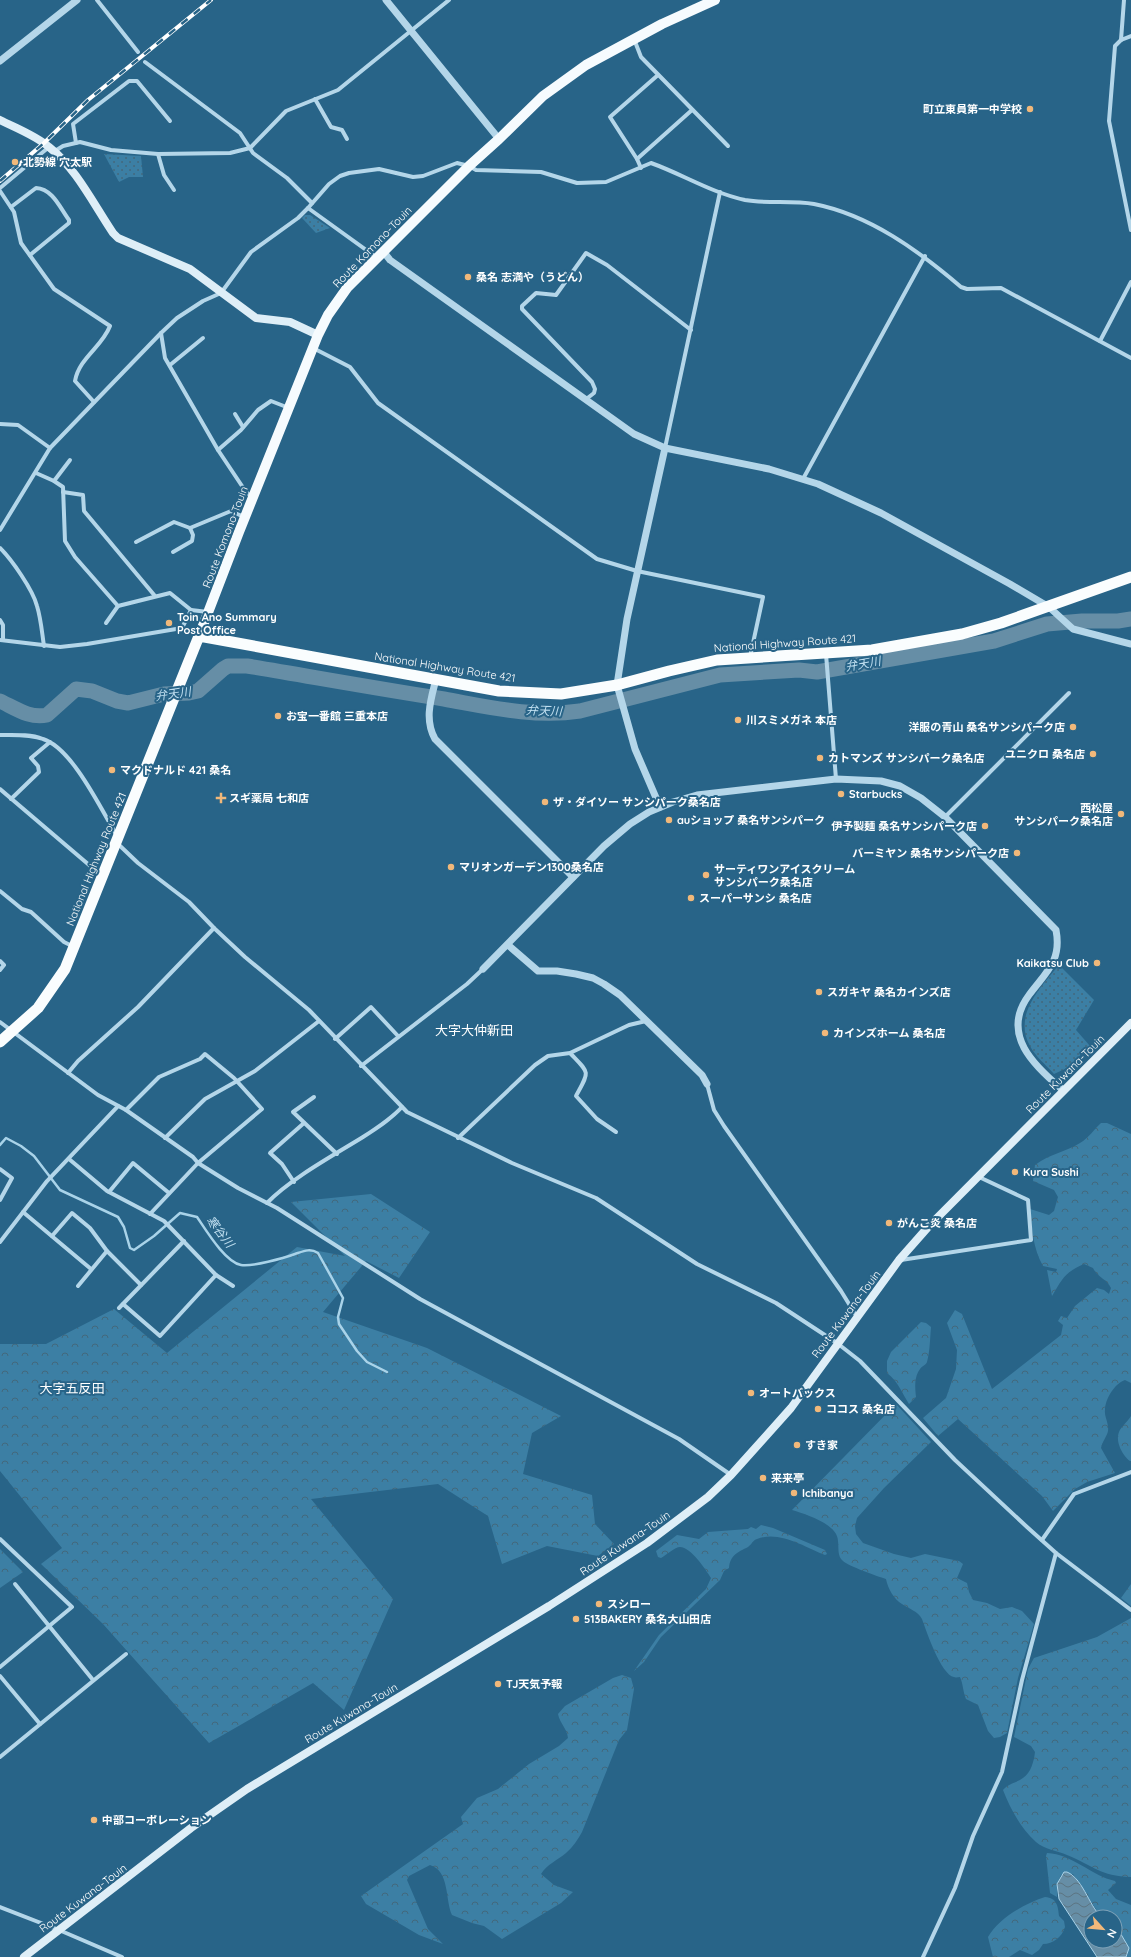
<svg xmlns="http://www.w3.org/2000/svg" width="1131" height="1957" viewBox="0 0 1131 1957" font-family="Quicksand,'Noto Sans JP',sans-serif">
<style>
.forest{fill:url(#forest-crowns)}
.park{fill:url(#park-dots)}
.water{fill:url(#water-waves);stroke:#a9d3e9}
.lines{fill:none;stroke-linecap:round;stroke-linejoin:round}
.stream{stroke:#a9d3e9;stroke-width:2.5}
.river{stroke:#668ea6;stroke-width:15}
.minor{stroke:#b4d6e9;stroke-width:4}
.tertiary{stroke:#b4d6e9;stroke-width:7}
.secondary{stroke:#deeef7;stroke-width:8}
.primary{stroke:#f6fbfe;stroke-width:10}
.trunk{stroke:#fafdfe;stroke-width:11}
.rail-casing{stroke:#fff;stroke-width:4}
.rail{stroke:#286488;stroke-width:2.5;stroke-dasharray:8;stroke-linecap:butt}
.poi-dot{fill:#f1b87a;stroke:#286488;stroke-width:1.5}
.labels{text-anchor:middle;stroke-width:4;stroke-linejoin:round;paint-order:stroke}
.poi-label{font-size:11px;font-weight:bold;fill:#fff;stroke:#286488;text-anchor:start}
.street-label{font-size:11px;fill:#fff;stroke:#286488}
.water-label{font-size:12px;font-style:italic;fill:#c0dff0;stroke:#286488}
.quarter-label{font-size:13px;fill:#fff;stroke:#286488}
</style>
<defs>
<pattern id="forest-crowns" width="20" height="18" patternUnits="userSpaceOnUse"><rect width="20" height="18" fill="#3c7fa4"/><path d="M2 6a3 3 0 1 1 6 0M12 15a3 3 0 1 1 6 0" fill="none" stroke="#43687c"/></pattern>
<pattern id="park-dots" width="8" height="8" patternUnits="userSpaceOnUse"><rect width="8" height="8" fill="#3c7fa4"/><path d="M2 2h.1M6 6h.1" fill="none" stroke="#43687c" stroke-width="1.8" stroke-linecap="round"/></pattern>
<pattern id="water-waves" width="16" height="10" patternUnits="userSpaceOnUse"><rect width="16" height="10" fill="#668ea6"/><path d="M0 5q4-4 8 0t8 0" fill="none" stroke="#5c7482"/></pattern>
</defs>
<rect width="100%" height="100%" fill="#286488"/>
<g class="forest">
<path d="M1101,1123H1107L1131,1134V1383L1125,1380C1115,1383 1105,1399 1105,1410C1104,1416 1109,1423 1108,1431C1107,1436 1102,1442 1101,1448L1115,1473L1087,1482L1075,1489L1053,1511L1042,1496L958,1419L938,1436L923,1418L946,1398L956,1369L957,1350L947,1323L955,1310L962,1314L992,1389L1061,1335L1063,1325L1058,1321L1061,1316L1067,1318L1075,1306L1097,1288L1104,1290L1109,1294L1111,1288C1107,1279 1097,1277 1093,1268L1084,1264C1064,1273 1063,1278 1052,1296L1047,1270L1056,1272L1057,1269L1043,1266C1033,1248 1032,1230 1030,1209L1049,1215L1054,1211L1058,1197L1054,1190L1033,1181L1035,1165C1051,1153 1066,1152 1080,1143C1089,1138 1094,1129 1101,1123Z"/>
<polygon points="371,1194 430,1232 399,1278 366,1261 323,1312 427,1348 561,1416 532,1433 523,1474 592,1495 595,1524 614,1544 598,1556 547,1546 502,1564 488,1516 438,1484 311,1499 393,1599 344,1710 313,1683 209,1743 103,1624 41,1564 62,1548 0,1471 0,1344 46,1344 114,1309 167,1353 297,1247 345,1256 291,1202"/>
<path d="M921,1322L926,1323L931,1327C930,1338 930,1351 927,1362C926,1365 922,1366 920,1369C914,1377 915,1387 916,1397L909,1404C902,1393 898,1381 887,1373V1361L891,1352Z"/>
<path d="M896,1404L931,1442L884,1488L857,1518L855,1526L856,1534L863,1543L894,1554L911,1558L925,1554L959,1561L963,1564L957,1578L967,1583L969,1592L973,1600L987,1603L1000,1609L1012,1607L1022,1611L1034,1624L1018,1678L1007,1733L1000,1737L994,1738L988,1731L978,1705L966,1699C963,1692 963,1683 960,1677C958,1677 956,1678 954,1677C941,1675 926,1630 922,1619C918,1611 909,1609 902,1604C894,1599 888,1589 886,1579C877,1576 848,1566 843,1561C837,1556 839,1548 838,1541C838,1524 805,1514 792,1510Z"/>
<path d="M1131,1416V1461H1130C1123,1456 1115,1442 1119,1432C1121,1427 1128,1421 1131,1416Z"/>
<path d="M761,1525L773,1528L825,1550L827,1554L825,1555C805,1547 779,1530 757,1539C753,1540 752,1544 748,1547C738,1552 730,1555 729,1568L724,1571L720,1580L661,1637L644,1662L634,1671L659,1635L706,1589L711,1578C706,1570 691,1547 680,1547C675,1547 666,1555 661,1558L658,1557L656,1551L677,1535L699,1539L708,1532L748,1529L751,1527L756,1529Z"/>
<polygon points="0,1549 23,1572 0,1588"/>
<polygon points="1131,1584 1131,1606 1121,1598"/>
<path d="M1131,1618V1877C1100,1876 1094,1866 1067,1855C1058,1851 1044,1849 1036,1842C1021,1829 1010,1808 1003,1790C1009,1783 1016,1783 1023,1778C1031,1773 1034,1761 1035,1752L1031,1746L1014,1737L1028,1669L1034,1658L1097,1637Z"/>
<path d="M622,1675L631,1678L634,1689L627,1730L619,1740L582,1832C578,1839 573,1847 566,1853C558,1860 547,1864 541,1874L554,1885L573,1892L561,1903L502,1939L484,1926L472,1923L452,1915C445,1900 450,1871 430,1865L409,1876L407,1880L428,1929L443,1944L419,1935L366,1904L361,1896L463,1824L461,1817L477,1798L498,1789L529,1764L559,1746L568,1738C567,1728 560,1724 558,1714L565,1706L613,1678Z"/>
<path d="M1047,1853C1072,1854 1092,1876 1115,1881L1116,1883L1108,1890L1116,1899L1131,1905V1957H1126L1128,1954L1115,1924V1917H1103L1099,1914L1073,1874L1061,1875L1057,1884V1897L1050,1893L1046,1856Z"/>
<path d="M1045,1897C1057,1898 1058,1906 1059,1916L1064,1921L1065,1927C1062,1937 1053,1944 1043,1944L1039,1950L1032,1955L1020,1950L1009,1957H993L988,1937C999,1918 1024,1904 1045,1897Z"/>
</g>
<g class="park">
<polygon points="104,154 141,156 143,177 129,177 119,182"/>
<polygon points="305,215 310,215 330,228 316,233 302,218"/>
<path d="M1059,965L1094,1000L1076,1030L1090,1046L1067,1068L1054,1074C1046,1065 1035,1056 1030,1046C1013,1015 1040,988 1059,965Z"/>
</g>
<path class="water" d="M1064,1872H1067C1084,1879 1091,1912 1103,1917H1091V1941H1115V1924L1129,1948L1126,1957H1097L1059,1899L1057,1884Z"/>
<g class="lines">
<path class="stream" d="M0,1145L6,1138L21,1146L34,1156L60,1190L118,1217L124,1227L130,1248L134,1250L154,1236L180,1213L197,1217C206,1230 225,1262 241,1265C252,1267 284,1258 295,1254C304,1251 310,1248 318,1253L343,1298L338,1317L339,1324L357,1351L367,1362L387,1372"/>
<path class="river" d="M0,701C15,708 30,719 47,715L76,689L92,691L117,701L128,703L164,694L189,693L198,691L223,669L228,666H247C313,677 379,689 444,699C489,707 534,718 580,711L720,675L799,670L817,672L994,641L1047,624L1082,621H1118L1131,619"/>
<g class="minor">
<polyline points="97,0 138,52"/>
<polyline points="1131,36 1121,40 1115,46 1109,121 1131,230"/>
<polyline points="634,39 641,57 728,146"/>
<polyline points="1121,40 1124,0"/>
<polyline points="145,62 240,133 253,153 287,178 312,203"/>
<polyline points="315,99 331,127 342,130 347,139"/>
<polyline points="76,143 73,124 129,81 137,81 170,121"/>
<polyline points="55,151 63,146 80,142 111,150 158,154 230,153 250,148 286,111 338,90 449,0"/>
<polyline points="158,154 164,175 174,190"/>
<polyline points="637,159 692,110"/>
<polyline points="641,168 637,159 610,117 658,75"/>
<polyline points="0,188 49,147"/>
<path d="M0,191L14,212L21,243L54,289L110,326C102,347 79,358 75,381L94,402"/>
<path d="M11,207L36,188C53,189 60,208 69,220V223L30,255"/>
<polyline points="308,208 376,257"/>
<polyline points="161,333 165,358 218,450 246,492 252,497"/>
<polyline points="1100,341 1131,282"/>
<polyline points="313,348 350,367 378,403 597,559 637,571 763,597 750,657"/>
<polyline points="170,365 203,338"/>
<polyline points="585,400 594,393 595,389 592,382 522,309 522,306 536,293 556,295 586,253 607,265 691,330"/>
<polyline points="235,414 243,427"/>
<polyline points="0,424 18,425 50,448"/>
<polyline points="665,448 720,192"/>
<polyline points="218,450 241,430 258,410 271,401 289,408"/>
<polyline points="36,473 54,481 63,487 65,541 75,557 118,606 170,593 191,610"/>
<polyline points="803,479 925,256"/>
<polyline points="54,481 70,460"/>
<polyline points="63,492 83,495 84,511 155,596"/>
<path d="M0,530L50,448L161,333L177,318L203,301L221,293L251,252L298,218L308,208L329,184L340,176L349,173L379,169L413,177L423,176L457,163L469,166L476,170L541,172L577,183L606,182L651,163C682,174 712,193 745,200C767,204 792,200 814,204C870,215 919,251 961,287L967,289L1001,288L1131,358"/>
<polyline points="136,542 174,522 190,528 231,511 244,517"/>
<path d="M0,548C12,560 33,590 37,606C41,619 42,633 44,646"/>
<polyline points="173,552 192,541 193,535 190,528"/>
<polyline points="0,620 3,625 3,640"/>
<polyline points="106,623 118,606"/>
<polyline points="0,640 60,647 87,644 182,628 191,610 208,612"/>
<polyline points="826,654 836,779"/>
<path d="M0,735C14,735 30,734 43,739C72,748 101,809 117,836"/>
<polyline points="0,789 95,870 103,874"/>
<polyline points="11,799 39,772 38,766 31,758 50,742"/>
<polyline points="945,817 1069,693"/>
<polyline points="117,843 138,863 189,902 214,928 245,957 309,1010 407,1112 512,1163 596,1198 697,1264 776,1303 837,1343 860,1361 955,1460 1027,1527 1056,1553 1131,1610"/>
<polyline points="0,891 22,909 31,912 64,942 72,946"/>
<polyline points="0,961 4,965 0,970"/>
<polyline points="0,1022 98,1095 126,1110 193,1157 198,1163 238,1188 277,1208 420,1299 679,1439 731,1475"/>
<polyline points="335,1039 371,1007 398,1036"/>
<path d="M570,1053C590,1074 590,1070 576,1096L597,1119L616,1132"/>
<polyline points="361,1066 467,984 483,969"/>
<polyline points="68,1073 78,1061 138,1007 214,928"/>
<polyline points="707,1084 714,1110 724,1126 841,1291 857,1317"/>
<polyline points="314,1097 293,1112 337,1154"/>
<polyline points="126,1110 159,1077 200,1059 205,1054 234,1078 262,1109 198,1163 150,1214"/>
<polyline points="165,1138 205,1099 255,1071 319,1021"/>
<polyline points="458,1138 535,1065 548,1056 570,1053 629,1025 646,1021"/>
<polyline points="69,1159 107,1191 164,1221 216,1275 233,1286"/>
<polyline points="0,1169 12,1178 0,1200"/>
<polyline points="294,1182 282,1164 270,1153 304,1123"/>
<polyline points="109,1192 133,1163 169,1193"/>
<path d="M267,1203C290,1179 334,1155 363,1137C377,1128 391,1119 402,1107"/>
<polyline points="23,1212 91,1269"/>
<polyline points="52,1236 72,1213 90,1228 107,1251 141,1285"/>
<polyline points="0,1242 47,1181 118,1106"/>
<polyline points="901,1260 1031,1240 1028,1200 979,1177"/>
<polyline points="78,1286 107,1251"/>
<polyline points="123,1304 160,1336 216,1275"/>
<polyline points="119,1308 184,1241"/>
<polyline points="0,1539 72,1607 0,1667"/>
<polyline points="1042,1540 1074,1494 1131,1472"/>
<polyline points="15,1584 93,1680"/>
<polyline points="0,1676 40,1724"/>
<polyline points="0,1757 126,1654"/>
<polyline points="0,1907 59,1930 122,1957"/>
<polyline points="923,1957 955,1888 973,1836 1002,1772 1022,1680 1056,1553"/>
</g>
<g class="tertiary">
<polyline points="386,0 499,139"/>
<polyline points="0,61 77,0"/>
<polyline points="383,251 390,260 634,434 665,448 769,469 818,484 881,513 1010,584 1049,607 1073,629 1131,644"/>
<path d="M436,679C431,699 424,719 435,739L573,877"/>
<polyline points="660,807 635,749 617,685 627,619 665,448"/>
<polyline points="508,945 538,971 557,971 576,974 593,978 604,984 620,995 702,1075 707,1084"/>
<path d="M483,969L604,846L630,824L649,812L673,802L697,795L836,779L881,781L900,786L921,798L945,817L1056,930C1062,961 1046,972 1029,995C1000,1034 1034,1066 1063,1090"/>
</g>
<g class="secondary">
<path d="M0,120C16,128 35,135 49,147C76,168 94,205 113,233L118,238L190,269L256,318L290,322L318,335"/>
<polyline points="24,1957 191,1828 247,1789 549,1606 647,1543 708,1497 731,1475 791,1408 899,1260 929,1226 1131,1023"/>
</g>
<polyline class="primary" points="199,636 239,532 318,335 328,315 347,288 469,166 499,139 543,96 586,65 662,24 715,0"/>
<polyline class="trunk" points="0,1042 38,1008 65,969 199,636 499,691 561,694 617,685 669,671 717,660 872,650 962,634 1001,623 1131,577"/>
<defs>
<polyline id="rail" points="0,181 44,143 88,100 211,0"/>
</defs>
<use href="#rail" class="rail-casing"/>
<use href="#rail" class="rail"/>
</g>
<g class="poi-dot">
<circle cx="1030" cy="109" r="4"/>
<circle cx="15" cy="162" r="4"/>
<circle cx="468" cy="277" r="4"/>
<circle cx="169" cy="623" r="4"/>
<circle cx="278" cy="716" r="4"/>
<circle cx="738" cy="720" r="4"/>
<circle cx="1073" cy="727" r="4"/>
<circle cx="1093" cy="754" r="4"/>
<circle cx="820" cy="758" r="4"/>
<circle cx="112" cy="770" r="4"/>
<circle cx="841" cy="794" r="4"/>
<path d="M219 792h4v4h4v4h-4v4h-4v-4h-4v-4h4z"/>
<circle cx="545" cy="802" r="4"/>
<circle cx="1121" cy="814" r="4"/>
<circle cx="669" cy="820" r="4"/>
<circle cx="985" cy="826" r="4"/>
<circle cx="1017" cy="853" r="4"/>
<circle cx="451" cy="867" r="4"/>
<circle cx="706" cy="875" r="4"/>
<circle cx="691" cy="898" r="4"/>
<circle cx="1097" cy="963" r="4"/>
<circle cx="819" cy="992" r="4"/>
<circle cx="825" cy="1033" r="4"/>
<circle cx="1015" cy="1172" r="4"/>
<circle cx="889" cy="1223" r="4"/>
<circle cx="751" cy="1393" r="4"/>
<circle cx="818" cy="1409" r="4"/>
<circle cx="797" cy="1445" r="4"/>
<circle cx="763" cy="1478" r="4"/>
<circle cx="794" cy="1493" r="4"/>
<circle cx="599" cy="1604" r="4"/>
<circle cx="576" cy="1619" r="4"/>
<circle cx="498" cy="1684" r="4"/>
<circle cx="94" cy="1820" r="4"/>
</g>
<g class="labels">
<g class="poi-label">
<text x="1022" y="113" text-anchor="end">町立東員第一中学校</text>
<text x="23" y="166">北勢線 穴太駅</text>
<text x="476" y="281">桑名 志満や（うどん）</text>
<text x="177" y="621">Toin Ano Summary<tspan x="177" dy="13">Post Office</tspan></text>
<text x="286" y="720">お宝一番館 三重本店</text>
<text x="746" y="724">川スミメガネ 本店</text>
<text x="1065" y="731" text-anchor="end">洋服の青山 桑名サンシパーク店</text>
<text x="1085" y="758" text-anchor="end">ユニクロ 桑名店</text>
<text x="828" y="762">カトマンズ サンシパーク桑名店</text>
<text x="120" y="774">マクドナルド 421 桑名</text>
<text x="849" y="798">Starbucks</text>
<text x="229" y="802">スギ薬局 七和店</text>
<text x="553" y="806">ザ・ダイソー サンシパーク桑名店</text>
<text x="1113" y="812" text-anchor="end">西松屋<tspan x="1113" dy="13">サンシパーク桑名店</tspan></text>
<text x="677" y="824">auショップ 桑名サンシパーク</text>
<text x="977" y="830" text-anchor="end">伊予製麺 桑名サンシパーク店</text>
<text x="1009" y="857" text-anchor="end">バーミヤン 桑名サンシパーク店</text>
<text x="459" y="871">マリオンガーデン1300桑名店</text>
<text x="714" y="873">サーティワンアイスクリーム<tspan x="714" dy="13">サンシパーク桑名店</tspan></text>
<text x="699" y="902">スーパーサンシ 桑名店</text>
<text x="1089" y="967" text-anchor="end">Kaikatsu Club</text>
<text x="827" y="996">スガキヤ 桑名カインズ店</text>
<text x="833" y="1037">カインズホーム 桑名店</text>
<text x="1023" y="1176">Kura Sushi</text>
<text x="897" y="1227">がんこ炎 桑名店</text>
<text x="759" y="1397">オートバックス</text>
<text x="826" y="1413">ココス 桑名店</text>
<text x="805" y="1449">すき家</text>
<text x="771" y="1482">来来亭</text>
<text x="802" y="1497">Ichibanya</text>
<text x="607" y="1608">スシロー</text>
<text x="584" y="1623">513BAKERY 桑名大山田店</text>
<text x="506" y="1688">TJ天気予報</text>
<text x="102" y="1824">中部コーポレーション</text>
</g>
<g class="street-label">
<text transform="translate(372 247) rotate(-46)" y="4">Route Komono-Touin</text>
<text transform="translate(225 537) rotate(-69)" y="4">Route Komono-Touin</text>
<text transform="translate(785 643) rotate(-4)" y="4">National Highway Route 421</text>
<text transform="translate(445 667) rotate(9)" y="4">National Highway Route 421</text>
<text transform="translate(96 859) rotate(-68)" y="4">National Highway Route 421</text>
<text transform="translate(1065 1074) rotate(-45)" y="4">Route Kuwana-Touin</text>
<text transform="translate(846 1314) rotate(-53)" y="4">Route Kuwana-Touin</text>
<text transform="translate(625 1543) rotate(-34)" y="4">Route Kuwana-Touin</text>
<text transform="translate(351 1713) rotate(-31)" y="4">Route Kuwana-Touin</text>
<text transform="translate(83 1898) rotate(-37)" y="4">Route Kuwana-Touin</text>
</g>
<g class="water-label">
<text transform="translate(863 664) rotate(-10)" y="4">弁天川</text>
<text transform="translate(173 694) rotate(-8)" y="4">弁天川</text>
<text transform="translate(544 711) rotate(2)" y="4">弁天川</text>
<text transform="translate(220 1232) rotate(52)" y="4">寒谷川</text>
</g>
<g class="quarter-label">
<text x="474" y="1035">大字大仲新田</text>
<text x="72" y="1393">大字五反田</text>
</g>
</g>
<g transform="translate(1103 1929) rotate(117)"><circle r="19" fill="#286488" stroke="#7ea2b8"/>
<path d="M0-3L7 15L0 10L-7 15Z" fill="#f1b87a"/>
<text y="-6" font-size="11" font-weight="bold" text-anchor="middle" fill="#ffffff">N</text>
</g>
</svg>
